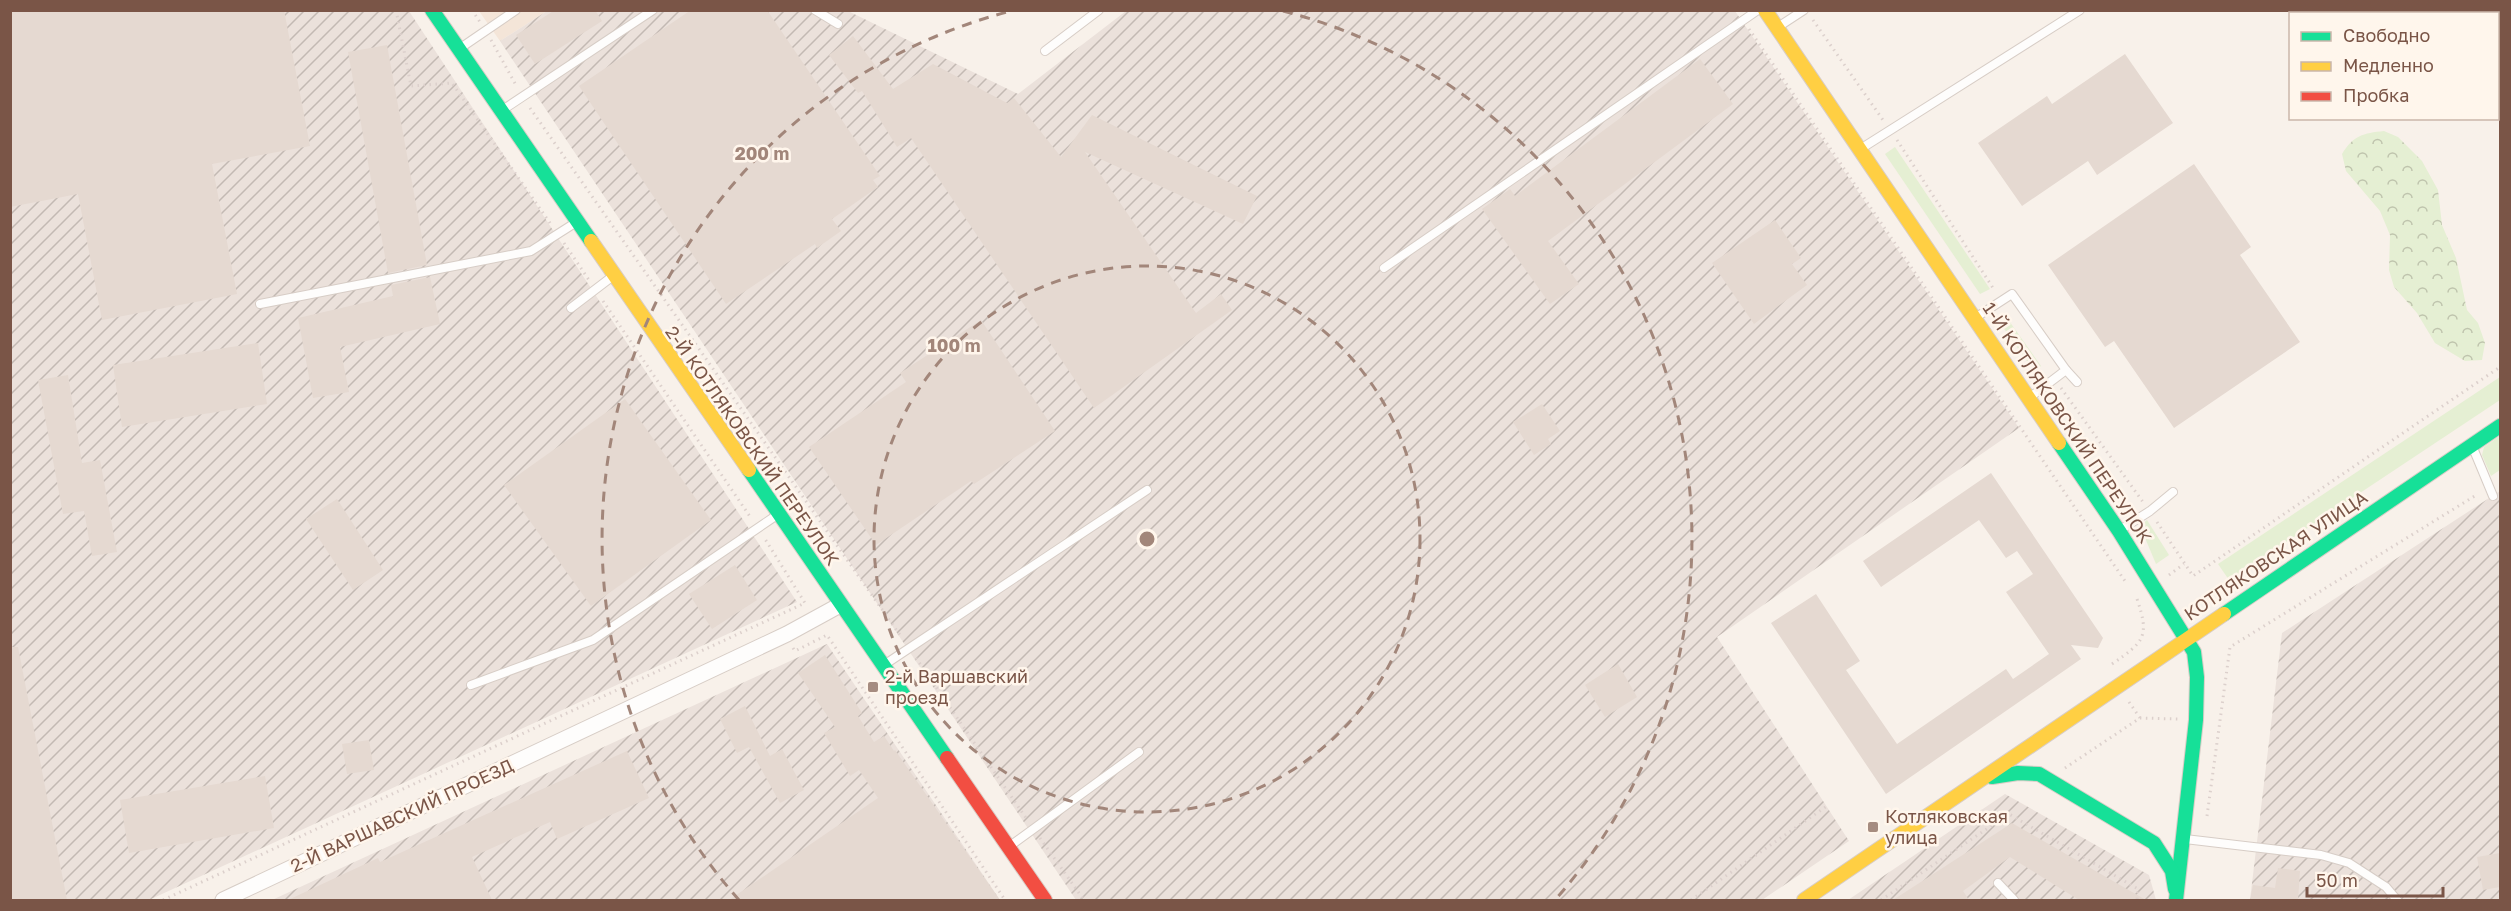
<svg xmlns="http://www.w3.org/2000/svg" width="2511" height="911" viewBox="0 0 2511 911" font-family="'Golos Text',sans-serif">
<style>
.residential{fill:#f4e5d8}
.industrial{fill:url(#industrial-furrows)}
.grass{fill:#e5efd3}
.forest{fill:url(#forest-crowns)}
.building{fill:#e5d9d1}
.lines{fill:none;stroke-linecap:round;stroke-linejoin:round}
.lane-casing{stroke:#d7cdc6;stroke-width:10}
.street-casing{stroke:#d7cdc6;stroke-width:17}
.fast-casing{stroke:#d8cdc6;stroke-width:16}
.slow-casing{stroke:#d8cdc6;stroke-width:16}
.jam-casing{stroke:#d8cdc6;stroke-width:16}
.path{stroke:#dcd0cc;stroke-width:3;stroke-dasharray:1.5 4.5;stroke-linecap:butt}
.lane{stroke:#fefdfc;stroke-width:8}
.street{stroke:#fefdfc;stroke-width:15}
.fast{stroke:#16e098;stroke-width:14}
.slow{stroke:#ffcf43;stroke-width:14}
.jam{stroke:#f24e42;stroke-width:14}
.ring{fill:none;stroke:#a2867a;stroke-width:3;stroke-dasharray:10 8}
.poi-dot{fill:#a68c80;stroke:#fff6ec;stroke-width:2}
.labels{text-anchor:middle;stroke-width:5;stroke-linejoin:round;paint-order:stroke}
.street-label{font-size:18px;fill:#7a5547;stroke:#fff6ec}
.poi-label{font-size:18px;fill:#7a5547;stroke:#fff6ec;text-anchor:start}
.centre{fill:#a2867a;stroke:#fff6ec;stroke-width:3}
.ring-label{font-size:18px;text-anchor:middle;font-weight:bold;fill:#a2867a;stroke:#fff6ec;stroke-width:5;stroke-linejoin:round;paint-order:stroke}
</style>
<defs>
<pattern id="industrial-furrows" width="10" height="10" patternUnits="userSpaceOnUse" patternTransform="scale(1.5)"><rect width="10" height="10" fill="#ebe1db"/><path d="M-1 1l2-2M0 10L10 0M9 11l2-2" fill="none" stroke="#c3b9b3"/></pattern>
<pattern id="forest-crowns" width="20" height="18" patternUnits="userSpaceOnUse" patternTransform="scale(1.5)"><rect width="20" height="18" fill="#e5efd3"/><path d="M2 6a3 3 0 1 1 6 0M12 15a3 3 0 1 1 6 0" fill="none" stroke="#bfc4ad"/></pattern>
</defs>
<rect width="100%" height="100%" fill="#f8f1ea"/>
<polygon class="residential" points="479,11 547,11 500,41"/>
<g class="industrial">
<polygon points="10,11 409,11 797,602 149,900 11,900"/>
<polygon points="547,11 848,11 1018,94 1126,11 1735,11 2019,428 1717,637 1849,841 1762,900 1076,900 500,41"/>
<polygon points="2500,491 2500,900 2250,900 2282,633"/>
<polygon points="827,644 1000,900 272,900"/>
<polygon points="2005,794 2149,875 2156,900 1848,900"/>
</g>
<g class="grass">
<polygon points="1895,147 1990,289 1980,294 1885,154"/>
<polygon points="2007,318 2041,366 2034,371 2000,323"/>
<polygon points="2500,377 2500,400 2229,580 2218,564"/>
<polygon points="2500,436 2500,470 2491,476 2482,455 2484,447"/>
<polygon points="2147,520 2169,555 2156,564 2140,526"/>
</g>
<path class="forest" d="M2384,131L2398,137L2422,161L2438,190L2442,225L2456,258L2467,310L2478,323L2485,343L2482,360L2465,361L2435,343L2417,313L2394,287L2389,270L2390,235L2380,211L2346,171L2342,154C2353,136 2363,133 2384,131Z"/>
<g class="building">
<polygon points="10,10 284,10 310,146 212,164 237,294 102,320 78,194 10,207"/>
<polygon points="555,10 595,10 602,21 535,64 516,35"/>
<polygon points="691,10 767,10 880,176 873,180 878,187 832,219 841,231 817,248 815,244 726,304 579,86"/>
<polygon points="853,36 893,89 933,64 1007,103 1014,98 1061,157 1092,115 1257,196 1243,224 1085,152 1196,313 1221,294 1232,310 1094,408 911,138 897,147 862,91 858,93 829,55"/>
<polygon points="387,45 427,265 388,273 348,52"/>
<polygon points="2125,54 2173,123 2097,175 2088,161 2022,206 1978,143 2047,96 2052,104"/>
<polygon points="1700,59 1733,104 1548,241 1579,284 1550,304 1482,209 1510,189 1515,196"/>
<polygon points="2194,164 2251,247 2240,255 2300,342 2174,428 2114,341 2105,347 2048,265"/>
<polygon points="1775,220 1801,258 1792,264 1807,285 1754,324 1712,263"/>
<polygon points="430,277 440,324 340,347 349,392 313,398 298,318 393,296 391,285"/>
<polygon points="981,320 1055,431 974,484 971,481 876,545 809,447 906,382 900,373"/>
<polygon points="258,343 267,404 122,427 113,365"/>
<polygon points="68,375 82,463 100,460 117,552 92,556 84,511 63,514 38,380"/>
<polygon points="625,399 711,520 591,606 504,485"/>
<polygon points="1542,404 1560,431 1548,439 1551,444 1534,455 1513,422"/>
<polygon points="1991,473 2103,638 2098,648 2071,645 2081,659 1886,794 1771,623 1816,594 1860,661 1846,670 1897,744 2006,669 2013,679 2049,654 2006,592 2033,574 2017,551 2006,558 1979,520 1881,587 1863,561"/>
<polygon points="337,499 383,570 353,590 306,519"/>
<polygon points="735,565 757,600 712,629 689,594"/>
<polygon points="10,647 18,647 67,900 10,900"/>
<polygon points="825,655 862,713 858,716 874,742 884,736 894,751 895,750 1000,900 729,900 878,798 859,770 850,776 824,733 835,727 798,673"/>
<polygon points="1618,664 1637,697 1605,717 1585,685"/>
<polygon points="745,706 770,756 782,749 804,790 780,803 749,747 737,753 720,719"/>
<polygon points="369,740 374,770 347,774 342,744"/>
<polygon points="627,751 649,798 557,839 550,822 472,857 492,900 288,900 378,858 380,862"/>
<polygon points="265,776 274,828 129,853 120,800"/>
<polygon points="2012,823 2146,900 2079,900 2010,857 1963,891 1969,900 1893,900"/>
<polygon points="2500,853 2500,887 2483,890 2477,857"/>
<polygon points="2278,868 2300,871 2298,900 2250,900 2253,885 2275,888"/>
</g>
<g class="lines">
<defs>
<g id="lane">
<polyline points="815,10 838,24"/>
<polyline points="1778,27 1804,10"/>
<polyline points="459,49 516,10"/>
<polyline points="1045,51 1099,10"/>
<polyline points="501,111 653,10"/>
<polyline points="1862,148 2080,10"/>
<polyline points="1384,268 1758,10"/>
<polyline points="260,304 531,251 575,223"/>
<polyline points="571,308 613,276"/>
<polyline points="1975,318 2012,294 2066,370 2029,398"/>
<polyline points="2066,370 2077,382"/>
<polyline points="2473,448 2493,496"/>
<polyline points="2120,530 2150,511 2173,492"/>
<polyline points="884,665 1147,490"/>
<polyline points="471,685 593,640 777,515"/>
<polyline points="2185,839 2321,855 2349,863 2386,887 2397,900"/>
<polyline points="1010,846 1139,752"/>
<polyline points="1998,883 2014,900"/>
</g>
<polyline id="street" points="223,900 787,634 840,605"/>
<g id="fast">
<polyline points="432,10 591,241"/>
<polyline points="2059,443 2119,531 2194,652 2197,677 2196,720 2176,900"/>
<polyline points="749,470 947,758"/>
<polyline points="2224,614 2500,426"/>
<polyline points="1992,777 2018,773 2039,774 2154,843 2172,871 2175,889"/>
</g>
<g id="slow">
<polyline points="1765,10 2059,443"/>
<polyline points="591,241 749,470"/>
<polyline points="1804,900 2224,614"/>
</g>
<polyline id="jam" points="947,758 1045,900"/>
</defs>
<use href="#lane" class="lane-casing"/>
<use href="#street" class="street-casing"/>
<use href="#fast" class="fast-casing"/>
<use href="#slow" class="slow-casing"/>
<use href="#jam" class="jam-casing"/>
<g class="path">
<polyline points="396,10 411,86 452,83 550,223"/>
<polyline points="472,10 480,22"/>
<polyline points="1813,20 1883,120"/>
<polyline points="1749,29 2127,584"/>
<polyline points="491,40 517,87"/>
<polyline points="530,108 902,638"/>
<polyline points="1897,140 1995,291"/>
<polyline points="564,243 589,280"/>
<polyline points="603,301 751,518"/>
<polyline points="2061,388 2143,502"/>
<polyline points="2157,522 2193,576 2500,367"/>
<polyline points="2169,575 2184,564"/>
<polyline points="793,648 795,651 827,635 1005,900"/>
<polyline points="916,658 1026,818"/>
<path d="M2112,664C2144,642 2150,637 2137,599"/>
<polyline points="2129,702 2140,718"/>
<polyline points="2065,768 2140,718 2178,719"/>
<polyline points="2207,816 2230,647 2478,494"/>
<polyline points="1040,838 1084,900"/>
<polyline points="163,900 805,603 765,539"/>
<polyline points="1691,900 1827,806"/>
<polyline points="1881,900 2009,814 2138,889 2137,900"/>
</g>
<use href="#lane" class="lane"/>
<use href="#street" class="street"/>
<use href="#fast" class="fast"/>
<use href="#slow" class="slow"/>
<use href="#jam" class="jam"/>
</g>
<g class="ring">
<circle cx="1147" cy="539" r="273"/>
<path d="M739 900A545 545 0 0 1 1011 11M1283 11A545 545 0 0 1 1555 900"/>
</g>
<g class="poi-dot">
<rect x="867" y="681" width="12" height="12" rx="3"/>
<rect x="1867" y="821" width="12" height="12" rx="3"/>
</g>
<g class="labels">
<g class="street-label">
<text transform="translate(2067 423) rotate(56)" y="6">1-Й КОТЛЯКОВСКИЙ ПЕРЕУЛОК</text>
<text transform="translate(752 446) rotate(55)" y="6">2-Й КОТЛЯКОВСКИЙ ПЕРЕУЛОК</text>
<text transform="translate(2276 556) rotate(-34)" y="6">КОТЛЯКОВСКАЯ УЛИЦА</text>
<text transform="translate(402 816) rotate(-25)" y="6">2-Й ВАРШАВСКИЙ ПРОЕЗД</text>
</g>
<g class="poi-label">
<text x="885" y="683">2-й Варшавский<tspan x="885" dy="21">проезд</tspan></text>
<text x="1885" y="823">Котляковская<tspan x="1885" dy="21">улица</tspan></text>
</g>
</g>
<circle cx="1147" cy="539" r="9" class="centre"/>
<g class="ring-label">
<text x="762" y="160">200 m</text>
<text x="954" y="352">100 m</text>
</g>
<rect width="2511" height="911" fill="none" stroke="#7a5547" stroke-width="24"/>
<rect x="2289" y="12" width="210" height="108" fill="#fff6ec" stroke="#cab6aa" stroke-width="1.5"/>
<rect x="2301" y="32" width="30" height="9" fill="#16e098" stroke="#cab6aa" stroke-width="1.5"/>
<text x="2343" y="42" font-size="18" fill="#7a5547">Свободно</text>
<rect x="2301" y="62" width="30" height="9" fill="#ffcf43" stroke="#cab6aa" stroke-width="1.5"/>
<text x="2343" y="72" font-size="18" fill="#7a5547">Медленно</text>
<rect x="2301" y="92" width="30" height="9" fill="#f24e42" stroke="#cab6aa" stroke-width="1.5"/>
<text x="2343" y="102" font-size="18" fill="#7a5547">Пробка</text>
<path d="M2307 887v9h136v-9" fill="none" stroke="#7a5547" stroke-width="3"/>
<text x="2316" y="887" font-size="18" fill="#7a5547" stroke="#fff6ec" stroke-width="4.5" paint-order="stroke">50 m</text>
</svg>
